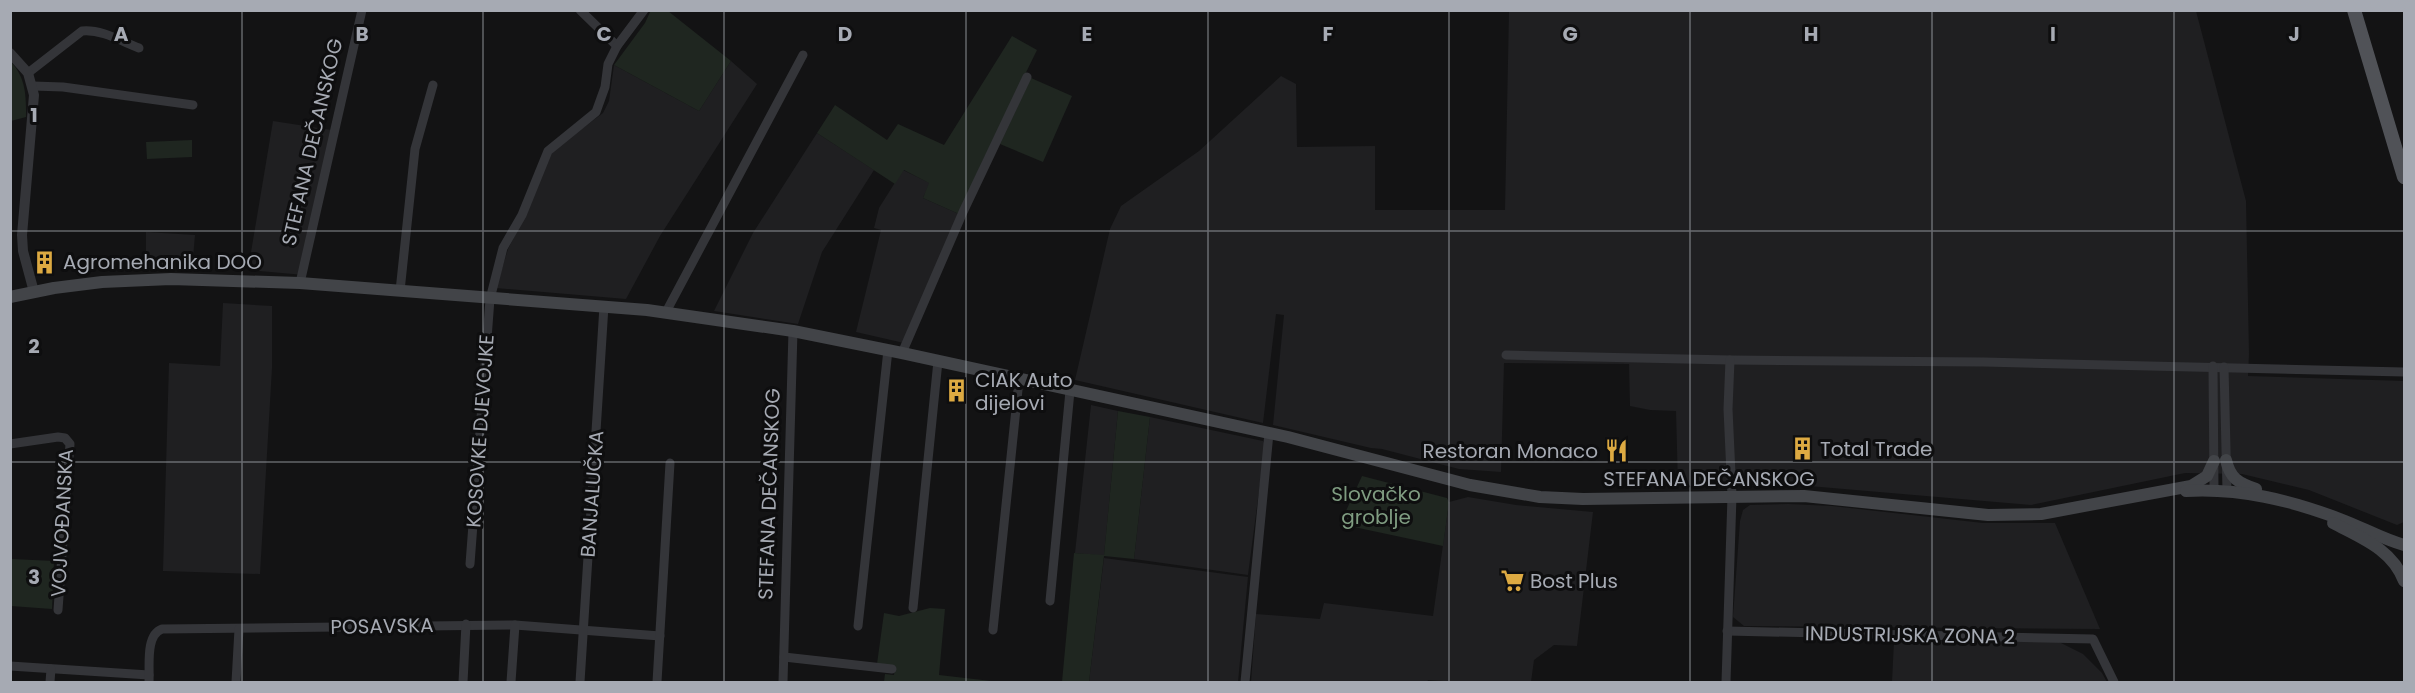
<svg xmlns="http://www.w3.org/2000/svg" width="2415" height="693" viewBox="0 0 2415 693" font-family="Poppins,sans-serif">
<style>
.built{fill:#1f1f21}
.green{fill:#1f2620}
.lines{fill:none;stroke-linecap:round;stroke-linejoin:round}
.minor{stroke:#343539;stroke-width:9}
.tertiary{stroke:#343539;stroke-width:10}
.secondary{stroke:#424448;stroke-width:12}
.primary{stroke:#505257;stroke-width:14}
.grid{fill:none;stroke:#a6aab3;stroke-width:1.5;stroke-opacity:0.55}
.labels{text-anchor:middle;stroke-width:6;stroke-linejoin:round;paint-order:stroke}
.street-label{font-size:20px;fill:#a6aab3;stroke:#0e0e0f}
.poi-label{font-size:20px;fill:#a6aab3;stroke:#0e0e0f;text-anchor:start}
.park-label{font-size:20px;fill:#7f9c81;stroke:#0e0e0f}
.grid-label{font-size:20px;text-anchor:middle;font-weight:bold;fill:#a6aab3;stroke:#0e0e0f;stroke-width:6;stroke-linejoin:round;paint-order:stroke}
</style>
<rect width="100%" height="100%" fill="#131314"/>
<g class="built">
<polygon points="1509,11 2196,11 2246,201 2249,354 2248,376 2404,381 2404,522 2397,525 2309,490 2242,474 2185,473 2031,505 1809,486 1678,486 1676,411 1650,410 1630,406 1629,364 1504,363 1501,472 1459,469 1382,449 1371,448 1273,425 1284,315 1276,314 1263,423 1075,380 1110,229 1121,206 1199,151 1281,76 1296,84 1297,147 1375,146 1375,210 1505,210"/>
<polygon points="731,61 757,84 660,236 626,299 496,288 508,249 526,214 549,157 556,148 603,113 609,101 614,65 699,111"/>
<polygon points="273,121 338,131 304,275 248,270"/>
<polygon points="817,133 874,170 822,252 798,324 714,311 753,233"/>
<polygon points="903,170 930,183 923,198 959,214 904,343 856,332 881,230 874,228 879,208"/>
<polygon points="146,232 195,235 192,270 146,268"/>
<polygon points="223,303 272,306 272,368 260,574 163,571 169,363 220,366"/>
<polygon points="1091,405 1118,411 1104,556 1075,553"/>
<polygon points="1150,417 1263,441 1265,445 1248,575 1134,559"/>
<polygon points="1468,497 1516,505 1593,512 1577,646 1554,645 1534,660 1531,682 1459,682 1428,680 1427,682 1251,682 1256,614 1320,619 1324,603 1433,616 1449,502"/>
<polygon points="1788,504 1832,506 1983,523 2055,523 2100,629 1744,626 1733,617 1740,521 1743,510 1750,505"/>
<polygon points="1104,558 1248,577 1238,682 1089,682"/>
<polygon points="1894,641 2059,642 2083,654 2102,673 2107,682 1892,682"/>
</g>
<g class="green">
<polygon points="651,10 668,11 731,61 699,111 614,65 645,23"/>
<polygon points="1012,36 1037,50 982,162 959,214 923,198 929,183 904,170 895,184 817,133 835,105 887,140 898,124 944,145"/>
<path d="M11,62C26,78 26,96 26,117L11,121Z"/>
<polygon points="1031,78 1072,96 1043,162 1000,144"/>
<polygon points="192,140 192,157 147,159 146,142"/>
<polygon points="1118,411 1150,417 1134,559 1104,556 1089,682 1062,682 1074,553 1104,555"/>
<polygon points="1362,476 1447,498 1449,502 1443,546 1340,524"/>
<polygon points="12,559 54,561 52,609 11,606"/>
<polygon points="930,608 945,609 939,675 1000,682 884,682 885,674 894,675 895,667 877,664 884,613 899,616"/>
</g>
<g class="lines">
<g class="minor">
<polyline points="580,10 617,46"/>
<path d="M28,73L82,31C101,29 121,41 139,48"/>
<polyline points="33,86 63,87 193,105"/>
<polyline points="300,283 362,10"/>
<polyline points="400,291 415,149 433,85"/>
<polyline points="666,312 803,55"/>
<polyline points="902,353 963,212 1027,77"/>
<polyline points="1506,355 1730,360 1984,362 2404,372"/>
<polyline points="2213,366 2214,489"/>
<polyline points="2224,367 2227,491"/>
<polyline points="10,444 58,437 65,438 70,444 58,610"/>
<polyline points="470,564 490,299 503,248 522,215 548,151 596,112 605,87 608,64 617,46 644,10"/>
<polyline points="1050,601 1070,391"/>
<polyline points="913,608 938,361"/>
<polyline points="858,626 888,350"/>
<polyline points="993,630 1019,380"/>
<polyline points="1727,631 2093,639 2114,682"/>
<polyline points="784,657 892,669"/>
<polyline points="10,666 149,675"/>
<polyline points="50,682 51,669"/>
<path d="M149,682C150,667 145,635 162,629L515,625L660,636"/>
<polyline points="236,682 239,629"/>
<polyline points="463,682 466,624"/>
<polyline points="511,682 515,625"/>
<polyline points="580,682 604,306"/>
<polyline points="657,682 670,463"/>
<polyline points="783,682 793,331"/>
<polyline points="1245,682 1269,433"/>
<polyline points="1726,682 1732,496 1728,409 1730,360"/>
</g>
<polyline class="tertiary" points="10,53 28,73 34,95 22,235 23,251 34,292"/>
<g class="secondary">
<polyline points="10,297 54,288 102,282 171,279 300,283 647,310 793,331 902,353 1288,437 1470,485 1540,497 1583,499 1804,496 1988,515 2041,514 2191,486 2207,476 2214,461"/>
<path d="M2226,460C2230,478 2238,483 2256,489"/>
<path d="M2186,491C2240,488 2290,500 2340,519C2362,527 2382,539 2404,545"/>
<path d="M2333,523C2361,538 2392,549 2404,581"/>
</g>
<polyline class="primary" points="2354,10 2404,177"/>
</g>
<path class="grid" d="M242,10V682M483,10V682M724,10V682M966,10V682M1208,10V682M1449,10V682M1690,10V682M1932,10V682M2174,10V682M10,231H2404M10,462H2404"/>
<defs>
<symbol id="building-bare" viewBox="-9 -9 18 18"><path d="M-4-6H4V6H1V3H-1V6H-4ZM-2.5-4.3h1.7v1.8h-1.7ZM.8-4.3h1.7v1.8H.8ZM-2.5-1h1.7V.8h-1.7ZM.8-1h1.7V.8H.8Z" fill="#ddaa42" stroke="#0e0e0f" stroke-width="2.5" paint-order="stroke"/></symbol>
<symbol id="restaurant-bare" viewBox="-9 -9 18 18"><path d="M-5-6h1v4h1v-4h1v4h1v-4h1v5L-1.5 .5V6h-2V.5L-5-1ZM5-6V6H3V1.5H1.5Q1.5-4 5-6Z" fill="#ddaa42" stroke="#0e0e0f" stroke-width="2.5" paint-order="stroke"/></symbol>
<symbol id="supermarket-bare" viewBox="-9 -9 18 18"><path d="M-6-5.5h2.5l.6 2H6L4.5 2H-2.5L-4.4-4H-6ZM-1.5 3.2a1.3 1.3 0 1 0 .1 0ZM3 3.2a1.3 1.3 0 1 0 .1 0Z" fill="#ddaa42" stroke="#0e0e0f" stroke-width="2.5" paint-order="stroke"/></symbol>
</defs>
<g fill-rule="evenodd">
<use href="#building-bare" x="28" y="246" width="33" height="33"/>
<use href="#building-bare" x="940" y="374" width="33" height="33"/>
<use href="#building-bare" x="1786" y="432" width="33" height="33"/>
<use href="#restaurant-bare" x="1600" y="434" width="33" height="33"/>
<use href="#supermarket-bare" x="1496" y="564" width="33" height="33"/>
</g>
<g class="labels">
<g class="street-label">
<text transform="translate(312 142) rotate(-77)" y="7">STEFANA DEČANSKOG</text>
<text transform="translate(480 431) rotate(-86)" y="7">KOSOVKE DJEVOJKE</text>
<text x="1709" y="486">STEFANA DEČANSKOG</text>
<text transform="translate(592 494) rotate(-86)" y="7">BANJALUČKA</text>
<text transform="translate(769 494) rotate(-88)" y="7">STEFANA DEČANSKOG</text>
<text transform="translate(62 523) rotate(-87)" y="7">VOJVOĐANSKA</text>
<text transform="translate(382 626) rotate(-1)" y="7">POSAVSKA</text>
<text transform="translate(1910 635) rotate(1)" y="7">INDUSTRIJSKA ZONA 2</text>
</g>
<g class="poi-label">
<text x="63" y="269">Agromehanika DOO</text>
<text x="975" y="387">CIAK Auto<tspan x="975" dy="23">dijelovi</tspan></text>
<text x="1820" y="456">Total Trade</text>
<text x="1598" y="458" text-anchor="end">Restoran Monaco</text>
<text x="1530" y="588">Bost Plus</text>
</g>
<g class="park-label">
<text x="1376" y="501">Slovačko<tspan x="1376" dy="23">groblje</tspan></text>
</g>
</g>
<g class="grid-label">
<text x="121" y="41">A</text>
<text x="362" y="41">B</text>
<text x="604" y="41">C</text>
<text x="845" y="41">D</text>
<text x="1087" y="41">E</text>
<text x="1328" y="41">F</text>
<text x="1570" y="41">G</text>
<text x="1811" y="41">H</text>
<text x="2053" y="41">I</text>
<text x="2294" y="41">J</text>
<text x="34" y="122">1</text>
<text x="34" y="353">2</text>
<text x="34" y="584">3</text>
</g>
<rect width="2415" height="693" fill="none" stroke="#a6aab3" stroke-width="24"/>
</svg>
